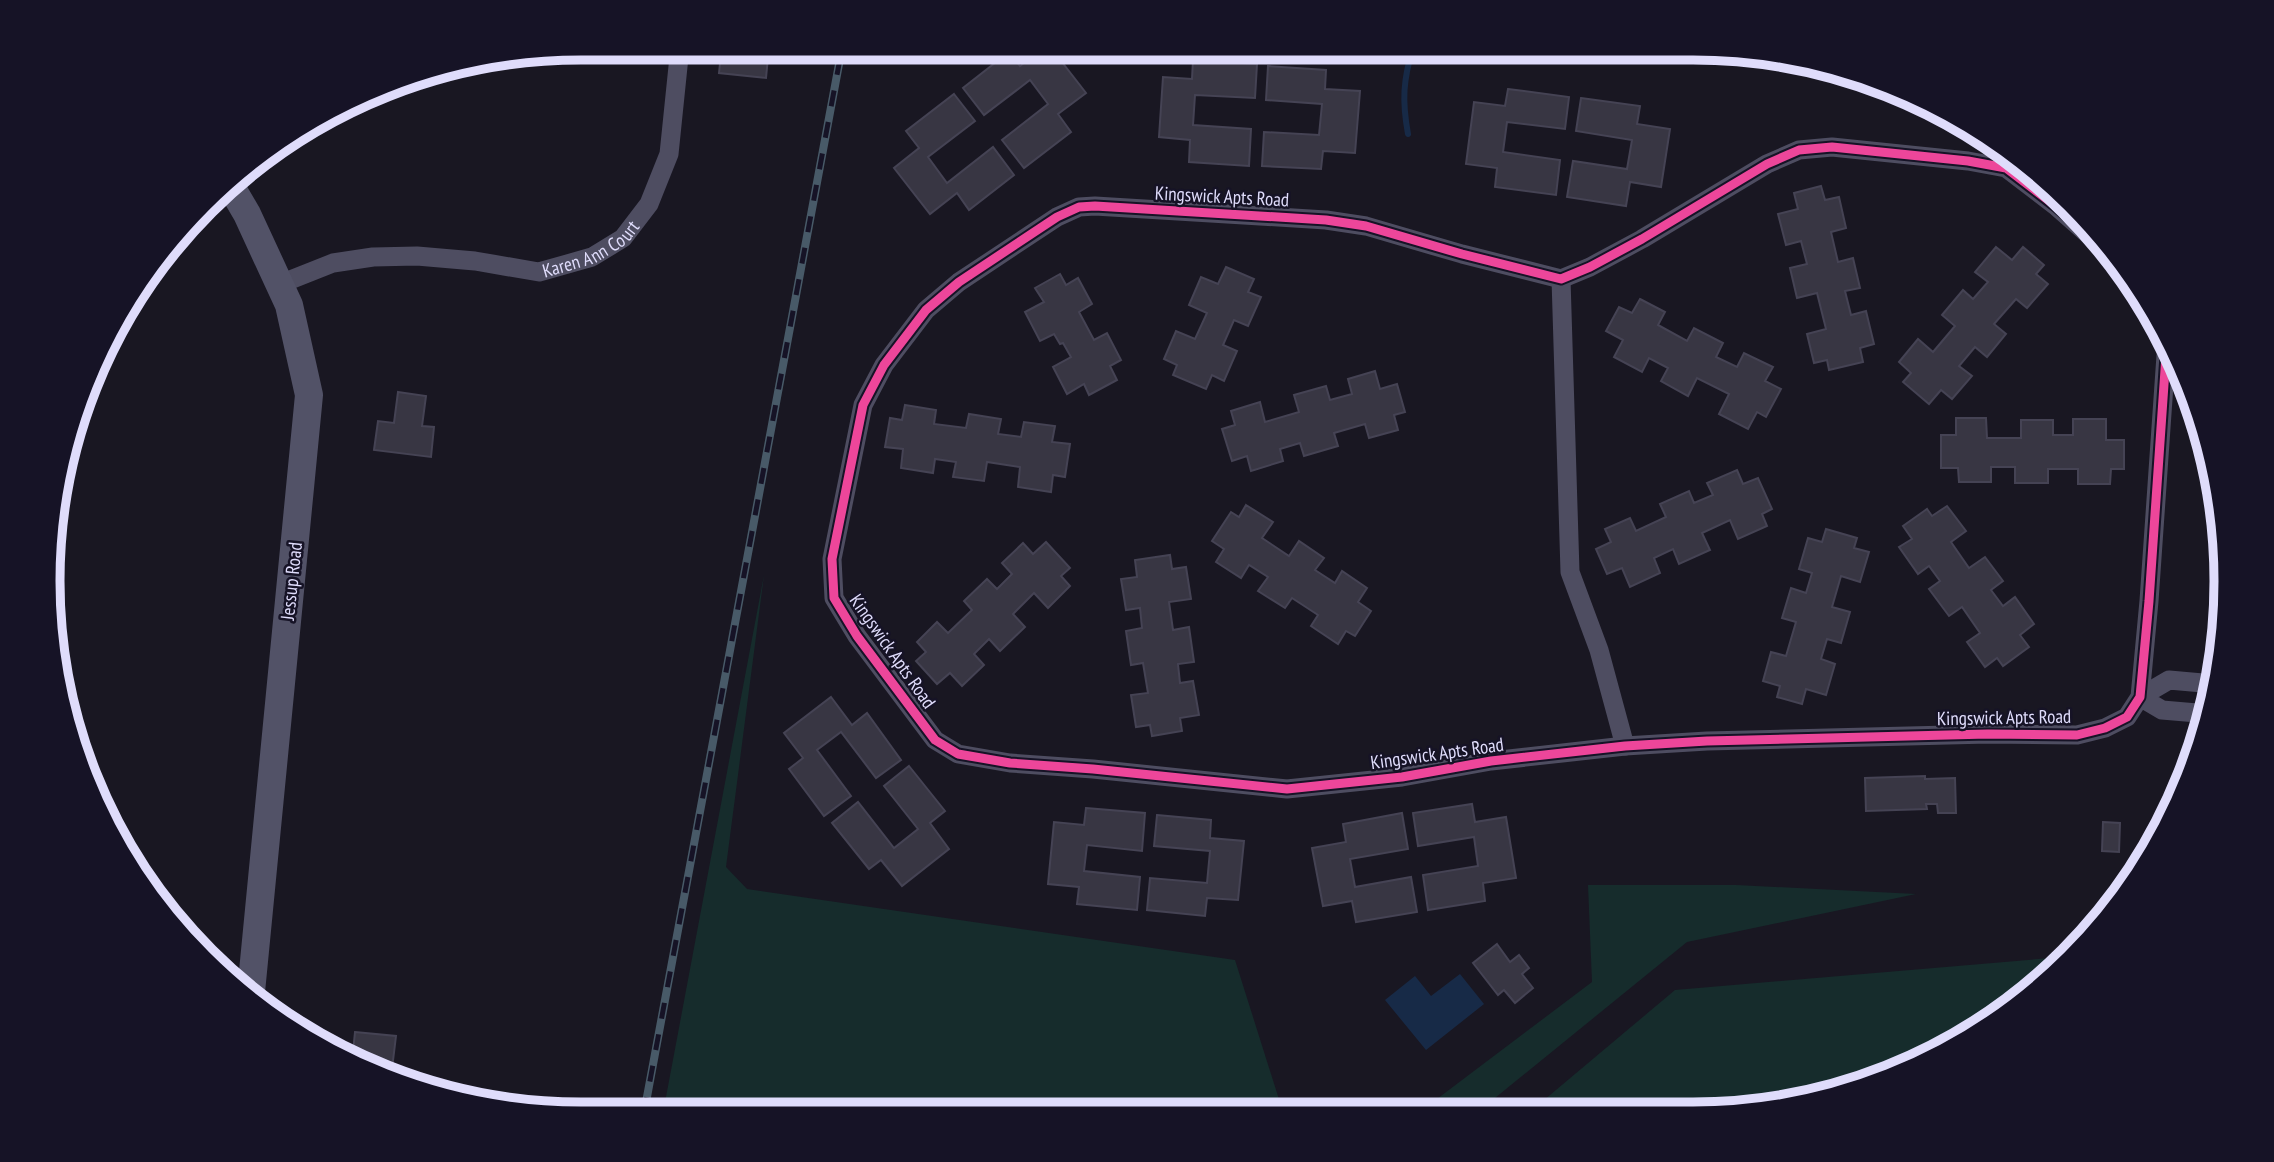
<svg xmlns="http://www.w3.org/2000/svg" width="2274" height="1162" viewBox="0 0 2274 1162" font-family="'PT Sans Narrow',sans-serif">
<style>
.green{fill:#162c2c}
.water{fill:#172a47}
.lines{fill:none;stroke-linecap:round;stroke-linejoin:round}
.stream{stroke:#172a47;stroke-width:6}
.building{fill:#383643;stroke:#454354;stroke-width:2}
.street{stroke:#4e4d61;stroke-width:19}
.secondary{stroke:#525267;stroke-width:28}
.rail-casing{stroke:#485a68;stroke-width:8}
.rail{stroke:#161326;stroke-width:5;stroke-dasharray:16;stroke-linecap:butt}
.cycleway-casing{stroke:#161326;stroke-width:13}
.cycleway{stroke:#ed469a;stroke-width:9}
.labels{text-anchor:middle;stroke-width:5;stroke-linejoin:round;paint-order:stroke}
.street-label{font-size:19px;fill:#dfdcfb;stroke:#161326}
.rim{fill:none;stroke:#dfdcfb;stroke-width:9}
</style>
<rect width="100%" height="100%" fill="#191722"/>
<g class="green">
<polygon points="764,575 726,867 747,889 1235,960 1283,1112 663,1113"/>
<polygon points="1588,885 1736,885 1916,894 1687,942 1479,1111 1421,1111 1592,982"/>
<polygon points="2062,957 2067,959 2018,1005 1897,1074 1763,1110 1531,1111 1675,990"/>
</g>
<polygon class="water" points="1460,974 1484,1004 1426,1050 1385,1000 1415,976 1431,996"/>
<g class="lines">
<path class="stream" d="M1408,134C1402,101 1403,80 1413,48"/>
</g>
<g class="building">
<polygon points="734,47 769,47 766,78 719,73 721,54 733,56"/>
<polygon points="1043,48 1051,48 1086,93 1058,114 1071,132 1024,168 1002,140 1048,104 1030,80 984,115 963,88 1009,52 1020,66"/>
<polygon points="1193,60 1257,64 1255,98 1195,95 1193,125 1251,129 1249,166 1189,162 1190,140 1159,137 1163,77 1192,79"/>
<polygon points="1268,66 1326,70 1325,89 1360,91 1355,153 1323,151 1321,169 1262,166 1264,132 1319,135 1322,104 1266,100"/>
<polygon points="1508,89 1569,97 1565,129 1507,122 1503,152 1560,160 1556,195 1495,187 1497,168 1466,164 1474,102 1505,106"/>
<polygon points="954,94 975,121 928,157 947,183 993,147 1014,175 969,210 957,193 930,214 894,168 919,148 906,131"/>
<polygon points="1581,98 1640,106 1637,124 1670,129 1661,187 1630,182 1626,206 1567,197 1573,161 1627,169 1632,140 1576,131"/>
<polygon points="1821,186 1825,200 1839,197 1846,228 1831,232 1838,262 1853,258 1860,288 1845,291 1851,315 1866,311 1874,344 1860,348 1863,362 1829,370 1827,360 1814,363 1807,334 1826,329 1817,293 1797,298 1790,268 1807,264 1801,241 1786,245 1778,214 1798,209 1794,193"/>
<polygon points="1996,247 2012,260 2023,247 2044,265 2036,274 2048,284 2027,308 2016,299 1994,324 2006,334 1987,357 1975,347 1959,366 1972,376 1952,399 1941,390 1929,404 1903,382 1911,373 1899,362 1918,339 1933,352 1955,326 1942,315 1963,290 1973,299 1988,282 1975,272"/>
<polygon points="1226,267 1254,279 1248,292 1261,297 1248,326 1234,320 1223,345 1237,351 1224,381 1212,375 1206,389 1173,375 1177,365 1164,359 1176,331 1195,339 1207,313 1189,305 1201,277 1218,284"/>
<polygon points="1060,274 1066,285 1078,278 1092,304 1079,312 1094,340 1107,333 1121,360 1110,366 1117,380 1089,395 1084,384 1067,394 1053,367 1071,357 1063,343 1060,344 1054,334 1040,341 1025,312 1044,302 1035,288"/>
<polygon points="1640,299 1665,312 1658,325 1687,341 1694,328 1723,343 1716,357 1737,367 1744,353 1773,367 1765,381 1781,389 1766,417 1757,412 1748,429 1719,414 1729,394 1697,378 1688,396 1661,381 1668,368 1649,358 1642,372 1614,357 1623,340 1606,331 1619,307 1632,313"/>
<polygon points="1375,371 1380,389 1397,384 1405,412 1394,415 1398,430 1369,438 1365,424 1334,433 1338,446 1304,456 1300,443 1280,449 1283,461 1251,471 1247,456 1232,461 1222,429 1235,425 1231,411 1260,402 1265,422 1299,412 1294,395 1326,386 1330,400 1352,394 1348,379"/>
<polygon points="398,392 426,396 422,426 434,427 431,457 374,450 378,421 394,423"/>
<polygon points="905,405 936,410 934,424 966,428 969,414 1001,419 998,434 1021,437 1024,422 1055,426 1052,442 1070,444 1065,477 1053,475 1051,492 1018,487 1020,467 987,462 984,481 953,477 956,462 935,459 933,473 901,468 903,449 885,447 890,418 902,420"/>
<polygon points="1956,418 1986,418 1987,438 2021,438 2021,420 2053,420 2053,435 2073,435 2073,419 2106,419 2106,440 2124,440 2124,469 2111,469 2110,484 2078,484 2078,469 2048,469 2048,483 2015,483 2015,467 1991,467 1991,482 1959,482 1958,468 1941,468 1941,435 1956,435"/>
<polygon points="1737,470 1743,484 1758,478 1772,509 1762,514 1767,526 1738,539 1730,520 1702,533 1710,550 1679,564 1673,549 1654,558 1660,573 1630,587 1622,568 1607,574 1596,549 1611,542 1605,529 1630,518 1636,531 1666,517 1660,504 1689,491 1694,503 1713,495 1707,483"/>
<polygon points="1246,505 1273,522 1262,538 1289,556 1299,541 1324,558 1315,570 1335,583 1342,571 1367,588 1358,602 1371,611 1355,636 1346,631 1338,644 1311,626 1318,615 1292,598 1285,608 1258,591 1268,577 1249,565 1241,578 1216,562 1224,549 1212,541 1231,512 1239,517"/>
<polygon points="1947,506 1966,531 1951,542 1969,568 1985,557 2003,581 1991,590 2003,606 2015,597 2034,624 2020,635 2029,647 2003,666 1997,658 1985,667 1967,642 1980,633 1962,607 1949,616 1929,589 1940,581 1929,566 1918,574 1899,547 1912,539 1903,526 1927,509 1932,516"/>
<polygon points="1826,529 1857,538 1854,548 1869,552 1860,582 1841,576 1832,607 1850,612 1841,643 1827,639 1821,659 1835,664 1826,695 1806,689 1802,704 1777,697 1780,686 1763,681 1771,652 1786,656 1796,622 1782,618 1791,588 1806,593 1812,573 1799,569 1808,538 1822,542"/>
<polygon points="1046,542 1070,568 1061,576 1070,586 1048,608 1034,593 1013,614 1025,627 1000,651 989,639 974,654 984,665 962,686 950,673 937,684 916,661 926,652 917,642 937,622 948,633 972,610 964,601 987,579 997,589 1012,574 1002,563 1023,543 1033,554"/>
<polygon points="1170,555 1172,569 1186,567 1191,599 1169,602 1173,630 1189,627 1194,662 1178,664 1180,683 1193,681 1199,715 1180,718 1182,731 1152,736 1150,725 1136,727 1131,695 1148,693 1143,663 1131,665 1126,631 1142,628 1140,608 1126,610 1121,579 1137,577 1135,560"/>
<polygon points="831,697 852,725 867,713 901,760 876,778 841,732 817,750 851,796 824,816 789,769 803,758 784,733"/>
<polygon points="909,766 945,811 930,823 949,849 902,886 881,860 869,869 832,823 858,802 894,848 918,829 884,786"/>
<polygon points="1925,776 1925,779 1955,778 1956,813 1938,813 1937,804 1926,804 1927,809 1866,811 1865,778"/>
<polygon points="1472,804 1475,822 1506,817 1516,878 1483,883 1485,901 1428,910 1423,875 1478,866 1474,837 1418,846 1413,813"/>
<polygon points="1086,808 1145,813 1142,851 1087,845 1084,871 1140,877 1137,910 1077,904 1079,887 1048,884 1054,822 1084,825"/>
<polygon points="1402,813 1408,849 1350,859 1355,887 1411,877 1417,912 1356,922 1352,901 1323,906 1312,848 1346,842 1343,824"/>
<polygon points="1157,815 1211,820 1210,838 1244,841 1238,900 1207,898 1205,916 1147,910 1150,878 1207,883 1210,851 1154,846"/>
<polygon points="2103,822 2120,823 2119,852 2102,851"/>
<polygon points="1497,944 1510,962 1519,955 1529,968 1522,974 1533,988 1515,1003 1504,990 1498,995 1473,963"/>
<polygon points="355,1032 396,1036 391,1077 352,1062"/>
</g>
<g class="lines">
<g class="street">
<polyline points="2115,258 2057,207 2006,168 1968,161 1832,147 1799,150 1767,164 1642,239 1590,267 1561,279 1462,254 1366,226 1326,220 1095,206 1079,207 1057,217 959,282 926,310 884,365 863,405 832,559 834,598 857,636 935,740 958,754 1010,763 1093,769 1287,789 1402,777 1491,761 1625,746 1707,741 1988,734 2077,735 2105,728 2127,717 2140,697 2149,601 2167,341"/>
<polyline points="1561,279 1570,572 1599,650 1625,746"/>
<path id="s1" d="M280,284L333,263L373,257L417,256L475,261L539,272L592,257L623,238L649,204L669,154L680,47"/>
<polyline points="2209,714 2162,710 2140,697 2169,680 2214,684"/>
</g>
<polyline class="secondary" points="230,185 247,214 289,305 309,395 251,992"/>
<defs>
<polyline id="rail" points="644,1113 842,48"/>
</defs>
<use href="#rail" class="rail-casing"/>
<use href="#rail" class="rail"/>
<defs>
<polyline id="cycleway" points="2115,258 2057,207 2006,168 1968,161 1832,147 1799,150 1767,164 1642,239 1590,267 1561,279 1462,254 1366,226 1326,220 1095,206 1079,207 1057,217 959,282 926,310 884,365 863,405 832,559 834,598 857,636 935,740 958,754 1010,763 1093,769 1287,789 1402,777 1491,761 1625,746 1707,741 1988,734 2077,735 2105,728 2127,717 2140,697 2149,601 2167,341"/>
</defs>
<use href="#cycleway" class="cycleway-casing"/>
<use href="#cycleway" class="cycleway"/>
</g>
<g class="labels">
<g class="street-label">
<text transform="translate(1222 196) rotate(3)" y="7">Kingswick Apts Road</text>
<text dy="7" stroke="none"><textPath href="#s1" startOffset="322">Karen Ann Court</textPath></text>
<text transform="translate(291 581) rotate(-84)" y="7">Jessup Road</text>
<text transform="translate(893 651) rotate(55)" y="7">Kingswick Apts Road</text>
<text transform="translate(2004 717) rotate(-1)" y="7">Kingswick Apts Road</text>
<text transform="translate(1437 753) rotate(-8)" y="7">Kingswick Apts Road</text>
</g>
</g>
<path d="M0 0H2274V1162H0ZM581 60H1693A521 521 0 0 1 2214 581V581A521 521 0 0 1 1693 1102H581A521 521 0 0 1 60 581V581A521 521 0 0 1 581 60Z" fill="#161326" fill-rule="evenodd"/>
<path class="rim" d="M581 60H1693A521 521 0 0 1 2214 581V581A521 521 0 0 1 1693 1102H581A521 521 0 0 1 60 581V581A521 521 0 0 1 581 60Z"/>
</svg>
